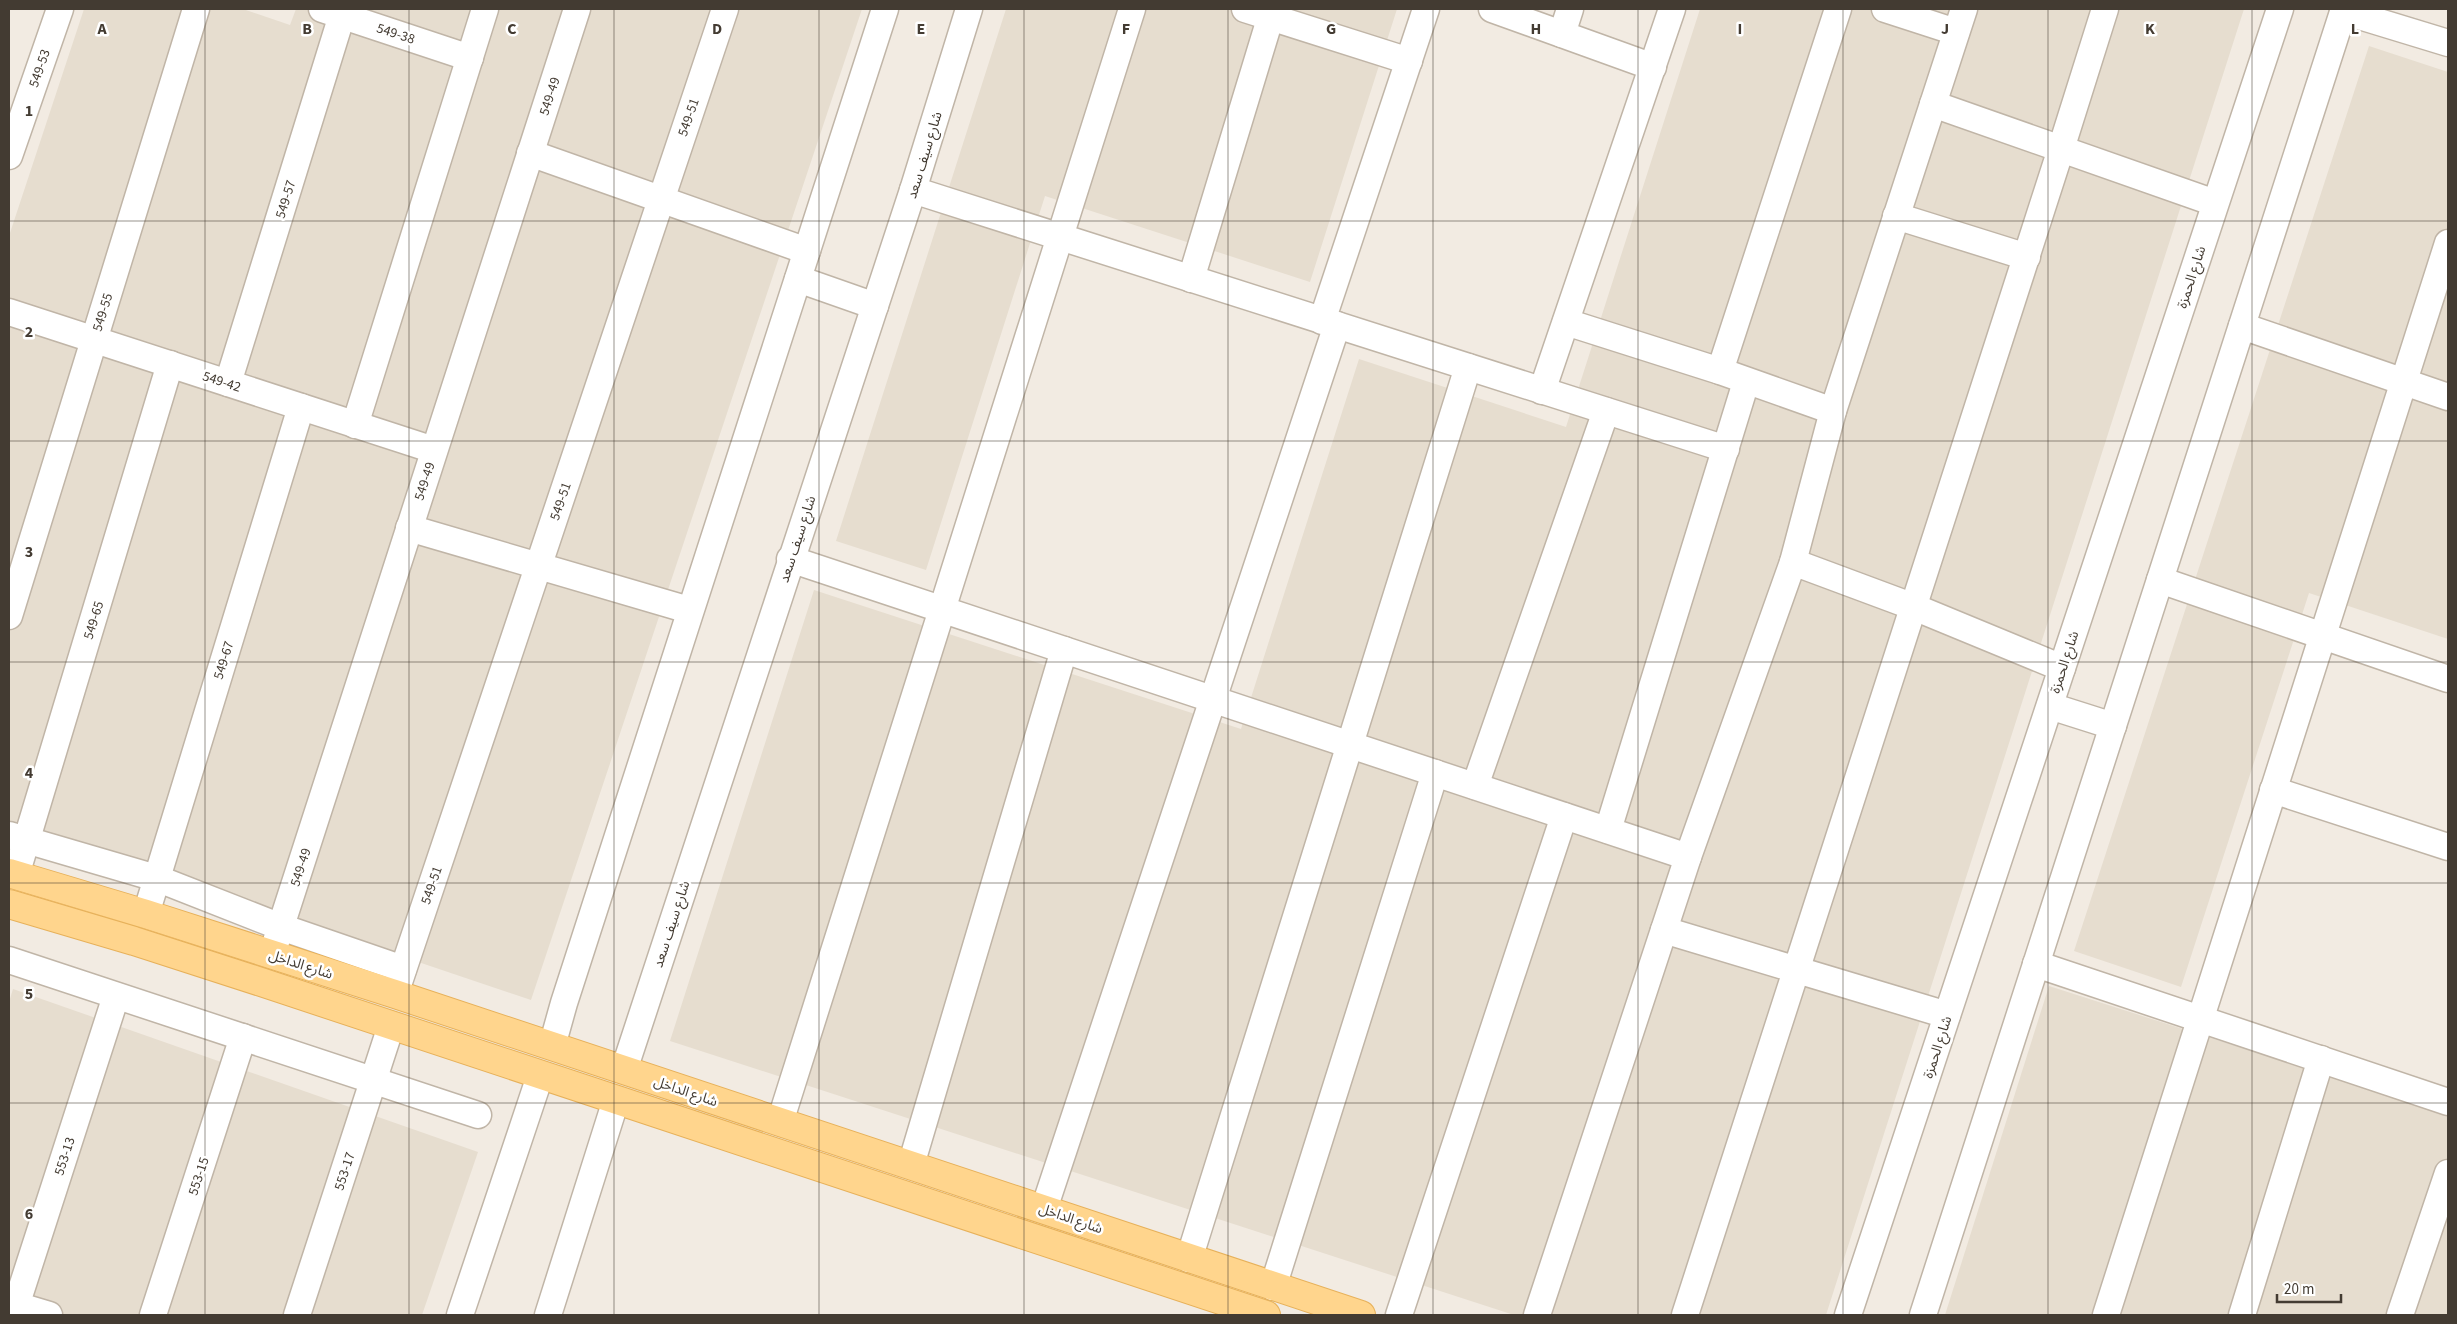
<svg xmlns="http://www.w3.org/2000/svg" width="2457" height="1324" viewBox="0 0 2457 1324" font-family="'Source Sans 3','Noto Sans Arabic',sans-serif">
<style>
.residential{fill:#e6ddcf}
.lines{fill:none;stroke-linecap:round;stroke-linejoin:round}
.minor-casing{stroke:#c0b5a7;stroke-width:29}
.major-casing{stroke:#e7b15a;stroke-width:30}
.minor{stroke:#fff;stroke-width:26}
.major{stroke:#ffd58d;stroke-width:28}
.grid{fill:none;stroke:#433b32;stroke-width:1;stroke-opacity:0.55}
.labels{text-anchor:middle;stroke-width:5;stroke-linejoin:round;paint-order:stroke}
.street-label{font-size:14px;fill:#433b32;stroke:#fff}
.grid-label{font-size:16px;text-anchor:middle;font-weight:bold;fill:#433b32;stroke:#fff;stroke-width:5;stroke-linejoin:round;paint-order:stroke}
</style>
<rect width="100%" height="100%" fill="#f2ebe2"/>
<g class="residential">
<polygon points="84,9 243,9 290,25 296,9 862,9 531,1000 9,824 9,236"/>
<polygon points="1006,9 1397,9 1310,282 1045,196 926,570 836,541"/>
<polygon points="1700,9 2244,9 1826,1315 1514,1315 670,1041 814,590 1241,729 1359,359 1566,427"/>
<polygon points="2369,46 2448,72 2448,639 2309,593 2181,987 2074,951"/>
<polygon points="2049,986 2448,1114 2448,1315 1945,1315"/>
<polygon points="13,989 478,1152 422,1315 9,1315 9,1002"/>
</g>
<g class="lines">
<defs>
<g id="minor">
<polyline points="322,9 470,58"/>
<polyline points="1245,9 1409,61"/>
<polyline points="1492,9 1653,67"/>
<polyline points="1885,9 1956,32"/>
<polyline points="2343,11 2448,43"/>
<polyline points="1562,34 1570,9"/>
<polyline points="1933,104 2215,203"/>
<polyline points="530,153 807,251"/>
<polyline points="9,156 60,9"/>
<polyline points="913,190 1726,449"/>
<polyline points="1896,216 2027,257"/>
<polyline points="798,279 875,306"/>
<polyline points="1191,279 1273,9"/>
<polyline points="9,312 434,450"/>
<polyline points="1322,321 1426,9"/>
<polyline points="1566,322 1720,371 1833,411"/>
<polyline points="2242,326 2448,397"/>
<polyline points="1720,371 1838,9"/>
<polyline points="228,383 342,15"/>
<polyline points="1542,391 1672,9"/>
<polyline points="355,425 485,9"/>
<polyline points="409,528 689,610"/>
<polyline points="790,559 1688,857"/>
<polyline points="1793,562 1914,607 2062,668"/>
<polyline points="2160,580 2448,679"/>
<polyline points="9,616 196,9"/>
<polyline points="2050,706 2113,726"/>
<polyline points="1475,786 1606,411"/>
<polyline points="2273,790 2448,847"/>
<polyline points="1608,830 1746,382"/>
<polyline points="9,835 156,878 281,927 403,969"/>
<polyline points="16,875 170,364"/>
<polyline points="146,914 301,407"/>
<polyline points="1664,930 1947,1015"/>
<polyline points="272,954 577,9"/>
<polyline points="9,960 478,1115"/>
<polyline points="2036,964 2448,1102"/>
<polyline points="395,994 725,9"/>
<polyline points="552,1046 564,1003 885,9"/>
<polyline points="624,1070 913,190 969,9"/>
<polyline points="780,1122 1132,9"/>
<polyline points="911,1165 1064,650"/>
<polyline points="1044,1209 1337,325"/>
<polyline points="1189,1259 1468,367"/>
<polyline points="1273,1287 1435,773"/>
<polyline points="9,1303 49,1315"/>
<polyline points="13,1315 116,996"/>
<polyline points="153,1315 243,1037"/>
<polyline points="297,1315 391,1026"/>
<polyline points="460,1315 540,1076"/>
<polyline points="548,1315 616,1100"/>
<polyline points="1399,1315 1564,816"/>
<polyline points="1537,1315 1688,857 1793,562 1833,411 1964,9"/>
<polyline points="1685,1315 2061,149 2105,9"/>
<polyline points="1848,1315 2280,9"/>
<polyline points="1923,1315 2344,9"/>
<polyline points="2106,1315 2448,243"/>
<polyline points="2242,1315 2321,1059"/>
<polyline points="2400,1315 2448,1173"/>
</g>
<g id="major">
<polyline points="9,873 146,914 395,994 1361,1315"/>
<polyline points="9,904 134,941 261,982 1266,1315"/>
</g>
</defs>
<use href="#minor" class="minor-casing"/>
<use href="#major" class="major-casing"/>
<use href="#minor" class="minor"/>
<use href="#major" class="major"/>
</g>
<path class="grid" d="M205,9V1315M409,9V1315M614,9V1315M819,9V1315M1024,9V1315M1228,9V1315M1433,9V1315M1638,9V1315M1843,9V1315M2048,9V1315M2252,9V1315M9,221H2448M9,441H2448M9,662H2448M9,883H2448M9,1103H2448"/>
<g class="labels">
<g class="street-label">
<text transform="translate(396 33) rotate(18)" y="5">549-38</text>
<text transform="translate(39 68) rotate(-71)" y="5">549-53</text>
<text transform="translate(549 96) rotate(-72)" y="5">549-49</text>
<text transform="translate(688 117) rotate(-71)" y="5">549-51</text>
<text transform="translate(924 155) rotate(-73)" y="5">شارع سيف سعد</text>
<text transform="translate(285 199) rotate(-73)" y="5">549-57</text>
<text transform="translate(2191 277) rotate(-72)" y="5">شارع الحمزة</text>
<text transform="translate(102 312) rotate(-73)" y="5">549-55</text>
<text transform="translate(222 381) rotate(18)" y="5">549-42</text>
<text transform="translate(424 481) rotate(-72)" y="5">549-49</text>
<text transform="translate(560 501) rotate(-71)" y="5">549-51</text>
<text transform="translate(797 539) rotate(-72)" y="5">شارع سيف سعد</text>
<text transform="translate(93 620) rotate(-73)" y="5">549-65</text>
<text transform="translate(223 660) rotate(-73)" y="5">549-67</text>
<text transform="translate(2064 662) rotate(-72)" y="5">شارع الحمزة</text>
<text transform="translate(300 867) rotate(-72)" y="5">549-49</text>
<text transform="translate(431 885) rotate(-71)" y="5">549-51</text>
<text transform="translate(671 924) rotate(-72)" y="5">شارع سيف سعد</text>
<text transform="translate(301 964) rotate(18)" y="5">شارع الداخل</text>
<text transform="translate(1937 1047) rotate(-72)" y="5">شارع الحمزة</text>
<text transform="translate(686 1091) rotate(19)" y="5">شارع الداخل</text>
<text transform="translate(64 1156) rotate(-72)" y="5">553-13</text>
<text transform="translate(344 1171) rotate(-72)" y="5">553-17</text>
<text transform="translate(198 1176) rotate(-72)" y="5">553-15</text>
<text transform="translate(1071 1218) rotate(19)" y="5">شارع الداخل</text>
</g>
</g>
<g class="grid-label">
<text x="102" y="34">A</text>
<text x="307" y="34">B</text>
<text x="512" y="34">C</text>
<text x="717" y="34">D</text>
<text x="921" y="34">E</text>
<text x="1126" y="34">F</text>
<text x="1331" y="34">G</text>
<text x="1536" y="34">H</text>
<text x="1740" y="34">I</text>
<text x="1945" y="34">J</text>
<text x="2150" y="34">K</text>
<text x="2355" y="34">L</text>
<text x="29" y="116">1</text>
<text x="29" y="337">2</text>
<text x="29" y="557">3</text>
<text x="29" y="778">4</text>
<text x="29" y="999">5</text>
<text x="29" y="1219">6</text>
</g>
<rect width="2457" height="1324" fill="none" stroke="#433b32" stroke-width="20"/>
<path d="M2277 1294v8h64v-8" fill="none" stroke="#433b32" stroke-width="2.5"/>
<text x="2284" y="1294" font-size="15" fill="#433b32" stroke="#ffffff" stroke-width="4" paint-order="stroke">20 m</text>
</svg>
